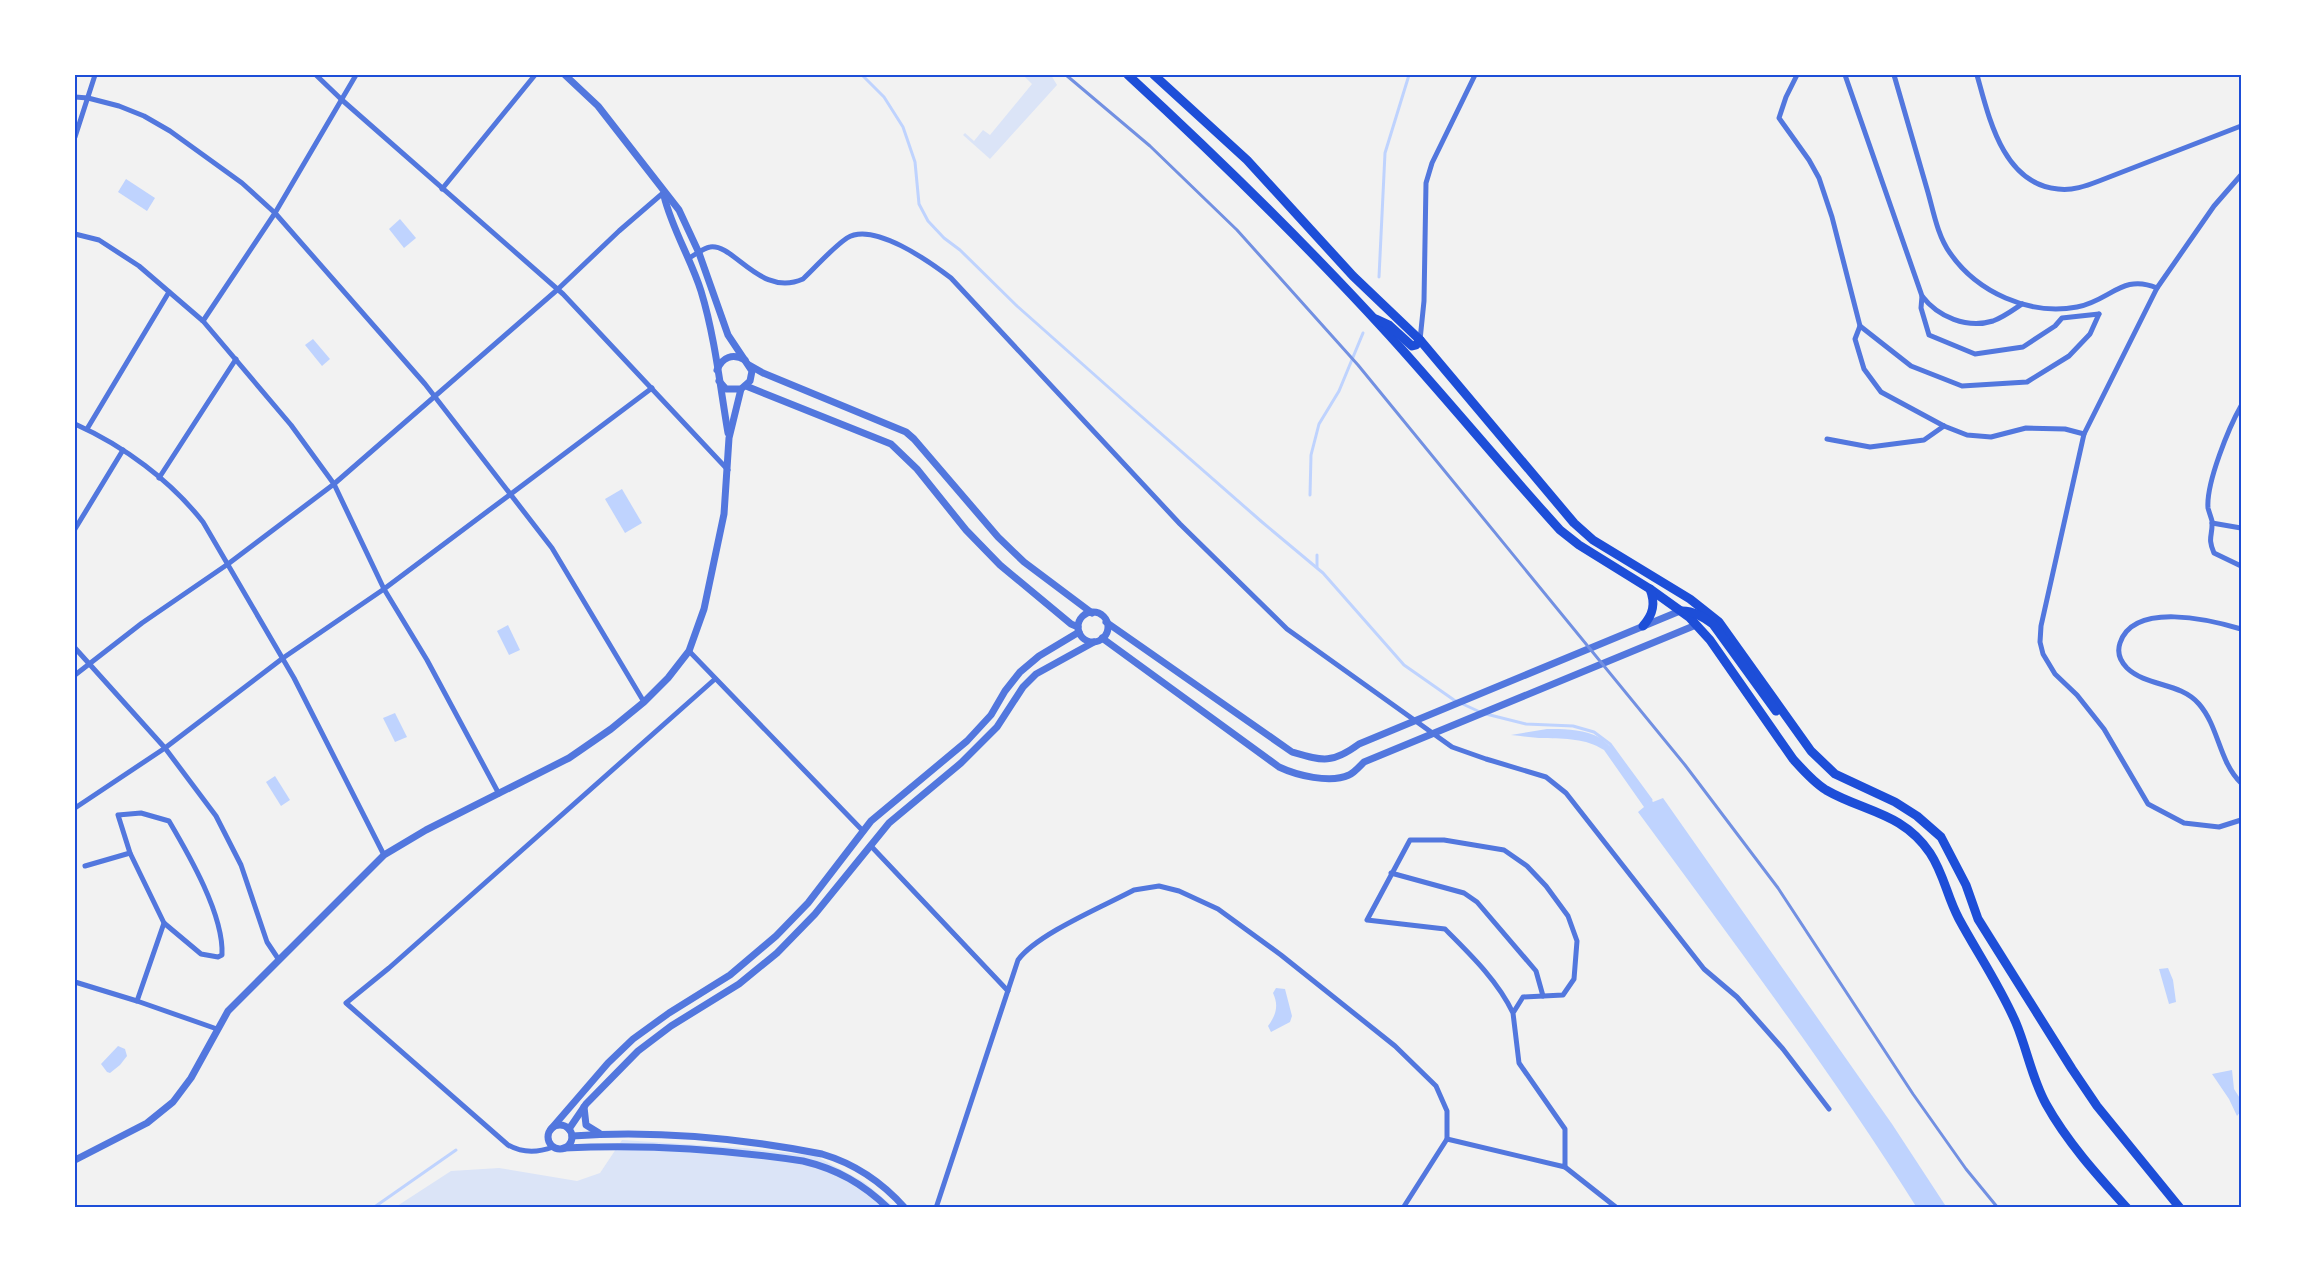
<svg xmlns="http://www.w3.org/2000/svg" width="2316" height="1283" viewBox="0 0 2316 1283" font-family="Rubik,sans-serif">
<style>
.green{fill:#dbe4f7}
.water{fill:#bfd3fe}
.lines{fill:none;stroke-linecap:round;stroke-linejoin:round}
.stream{stroke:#bfd3fe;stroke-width:3}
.minor{stroke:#5277de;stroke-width:5}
.tertiary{stroke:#5277de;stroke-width:7}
.primary{stroke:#1d4ed8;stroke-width:9}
.rail{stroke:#7290e2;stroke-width:3}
.neatline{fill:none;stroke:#1d4ed8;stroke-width:2}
</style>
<rect width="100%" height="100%" fill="#f2f2f2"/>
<g class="green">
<polygon points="1023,75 1051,75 1057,85 990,159 963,135 965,133 974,141 983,130 990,135 1032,84"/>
<polygon points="622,1140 745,1148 816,1156 864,1182 895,1208 394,1208 451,1171 499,1168 577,1181 600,1173"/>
</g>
<g class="water">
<polygon points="126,179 155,198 147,211 118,192"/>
<polygon points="400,219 416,238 404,248 389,229"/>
<polygon points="313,339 330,359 322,366 305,345"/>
<polygon points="622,489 642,523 625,533 605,499"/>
<polygon points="508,625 520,650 509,655 497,631"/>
<polygon points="395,713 407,737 395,742 383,718"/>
<path d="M1547,729C1562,729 1579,729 1594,735C1614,742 1639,784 1653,802L1663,798L1892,1124L1947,1208H1917C1831,1071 1734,943 1638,812L1644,807L1604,750C1585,738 1566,739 1544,738C1533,738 1522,736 1511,735Z"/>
<polygon points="275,776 290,800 281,806 266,782"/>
<polygon points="2168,968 2173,980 2176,1002 2169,1004 2159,969"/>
<path d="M1276,988L1285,989L1292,1016L1290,1022L1271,1032L1268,1026C1276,1015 1279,1006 1273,993Z"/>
<polygon points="118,1046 125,1049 127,1056 120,1065 110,1073 107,1072 101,1064"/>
<polygon points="2232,1070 2234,1089 2241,1100 2241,1111 2237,1116 2229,1099 2212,1074"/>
</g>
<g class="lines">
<g class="stream">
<polyline points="862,75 884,97 903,127 915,162 919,204 928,221 944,238 960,250 1017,306 1133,409 1262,522 1323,573 1404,665 1454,700 1480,712"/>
<polyline points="1379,277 1385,153 1409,75"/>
<polyline points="1310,495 1311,455 1319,424 1339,391 1363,333"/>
<polyline points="1317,555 1317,567"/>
<polyline points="1486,714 1526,724 1573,726 1594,732 1610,744 1651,800"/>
<polyline points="373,1208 456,1150"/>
</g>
<g class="minor">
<polyline points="316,75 342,100 563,294 728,470"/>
<polyline points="1797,75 1786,97 1779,118 1809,160 1819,178 1832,217 1860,326 1855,339 1864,369 1881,392 1944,426 1967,435 1991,437 2026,428 2065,429 2084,434"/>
<path d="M1845,75L1922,296C1938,317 1967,329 1993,321C2004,317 2013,310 2022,304"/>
<path d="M1894,75C1905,113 1916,151 1927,189C1933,209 1937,235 1950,253C1977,292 2029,316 2077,307C2110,301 2122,273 2157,288"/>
<path d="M1977,75C1989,118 2003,184 2058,189C2072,191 2086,186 2099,181L2241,126"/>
<polyline points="75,97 88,98 119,106 144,116 170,131 242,183 275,213 425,384 552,548 644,702"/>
<polyline points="75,137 95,75"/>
<polyline points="2241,175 2214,206 2157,288 2084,434 2041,626 2040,642 2043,654 2055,674 2077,695 2104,729 2148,804 2184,823 2219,827 2241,820"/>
<polyline points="442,189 535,75"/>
<polyline points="75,234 99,240 139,266 203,321 291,425 334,484 384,589 427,660 499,794"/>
<path d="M689,258C695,255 703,248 710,247C734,243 760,298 803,279C817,266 831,249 847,238C873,221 930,262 951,278L1180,524L1287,629L1452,747L1486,759L1546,777L1566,793L1704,969L1737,997L1783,1049L1829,1109"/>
<polyline points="1922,296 1921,308 1929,335 1975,354 2023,347 2055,326 2062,318 2099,314"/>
<polyline points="203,321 275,213 356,75"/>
<polyline points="1860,326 1911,366 1962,386 2027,382 2069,356 2090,334 2099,314"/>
<polyline points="1420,340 1424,301 1426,183 1432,163 1475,75"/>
<path d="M2241,406C2229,427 2206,483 2208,508C2209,512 2211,517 2212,521C2213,536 2207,537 2214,553L2241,566"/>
<path d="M75,424C124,446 170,480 203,522L294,678L384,855"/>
<polyline points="87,429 169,292"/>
<polyline points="1827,439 1870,447 1924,440 1944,426"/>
<polyline points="159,478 236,359"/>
<polyline points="2212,523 2241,528"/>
<polyline points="75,529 123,450"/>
<path d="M2241,629C2211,620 2134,601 2120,643C2117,652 2120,661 2127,668C2147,687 2180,682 2199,704C2219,727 2219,762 2241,783"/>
<polyline points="75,648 165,748 216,816 241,865 267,942 279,960"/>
<polyline points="689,651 863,831"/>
<polyline points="75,675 142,623 228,564 334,484 557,290 619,231 663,193"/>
<polyline points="75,808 165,748 283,658 384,589 652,388"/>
<path d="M141,813L169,821C189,855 224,915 222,955L218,957L201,954L164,923L130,853L118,815Z"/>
<polyline points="870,845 1008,991"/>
<polyline points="85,866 130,853"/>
<polyline points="1391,873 1464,893 1477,902 1536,971 1543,996"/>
<polyline points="75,982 137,1001 217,1029"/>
<polyline points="137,1001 164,923"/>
<path d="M1447,1139L1565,1167V1129L1519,1063L1513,1013L1523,997L1563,995L1574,979L1577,941L1568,916L1546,886L1527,866L1504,850L1444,840H1410L1367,920L1445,929C1470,954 1498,981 1513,1013"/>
<path d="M553,1147C537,1153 522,1153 508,1145L346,1003L389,968L715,679"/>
<polyline points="1565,1167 1617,1208"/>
<path d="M936,1208L1018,960C1037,934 1104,906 1134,890L1159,886L1179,891L1218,909L1281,955L1395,1046L1436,1086L1447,1111V1139L1403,1208"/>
</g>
<g class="tertiary">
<polyline points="565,75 598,106 679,210 699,253 728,335 752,371 750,381 741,389 726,389 719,381"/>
<path d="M664,196C672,229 691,259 701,291C715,337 720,386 728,433"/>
<polyline points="749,365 763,373 906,432 914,439 998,537 1024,562 1092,613"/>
<path d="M717,370C722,357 733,353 745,360"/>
<polyline points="746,386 891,444 917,469 966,530 1000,565 1071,624 1078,627"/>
<circle cx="1093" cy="627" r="15"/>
<path d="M1106,622L1292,752C1323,761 1332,764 1359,744L1680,611"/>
<path d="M1102,638L1279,767C1296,775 1330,784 1349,775C1354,773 1360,766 1364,762L1696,625"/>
<polyline points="584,1107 586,1125 599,1133"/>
<circle cx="560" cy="1137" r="12"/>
<polyline points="551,1129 608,1063 633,1039 669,1013 730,975 776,936 808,903 871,821 967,741 991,715 1005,691 1020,672 1039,656 1079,632"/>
<polyline points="569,1129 586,1104 638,1051 671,1026 739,984 777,953 815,914 889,823 961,763 997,727 1023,687 1036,674 1094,642"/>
<path d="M572,1136C656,1130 740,1138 822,1154C856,1164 882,1182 905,1208"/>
<path d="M564,1148C645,1144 723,1149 803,1161C837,1169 863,1184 888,1208"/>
<polyline points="75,1160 147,1123 173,1102 191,1078 228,1011 384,855 426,830 569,758 611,729 644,702 668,678 689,651 704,609 724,514 729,438 741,389"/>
</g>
<g class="primary">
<path d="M1128,75C1218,158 1306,244 1389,335C1447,399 1502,466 1560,530L1579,545L1650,589L1689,617L1710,640L1793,759C1803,770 1813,782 1826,790C1864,812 1902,812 1930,853C1944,874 1947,897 1959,919C1978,954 2000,986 2016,1023C2027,1049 2032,1079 2046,1104C2067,1142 2098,1176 2127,1208"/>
<polyline points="1154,75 1247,160 1353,276 1420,340 1574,523 1593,540 1690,599 1719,622 1811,751 1835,774 1895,802 1917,816 1941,837 1966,885 1978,919 2072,1069 2097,1106 2180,1208"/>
<polyline points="1376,319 1389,325 1412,346 1416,345 1420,340"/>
<path d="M1682,611C1694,611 1703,617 1713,624L1776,711"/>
<path d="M1643,626C1653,615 1656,604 1650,589"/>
</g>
<polyline class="rail" points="1066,75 1150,146 1237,230 1358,365 1685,765 1778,888 1913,1094 1966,1169 1998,1208"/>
</g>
<rect width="2316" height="1283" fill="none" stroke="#ffffff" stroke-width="153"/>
<rect x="76" y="76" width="2164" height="1130" class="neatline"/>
</svg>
